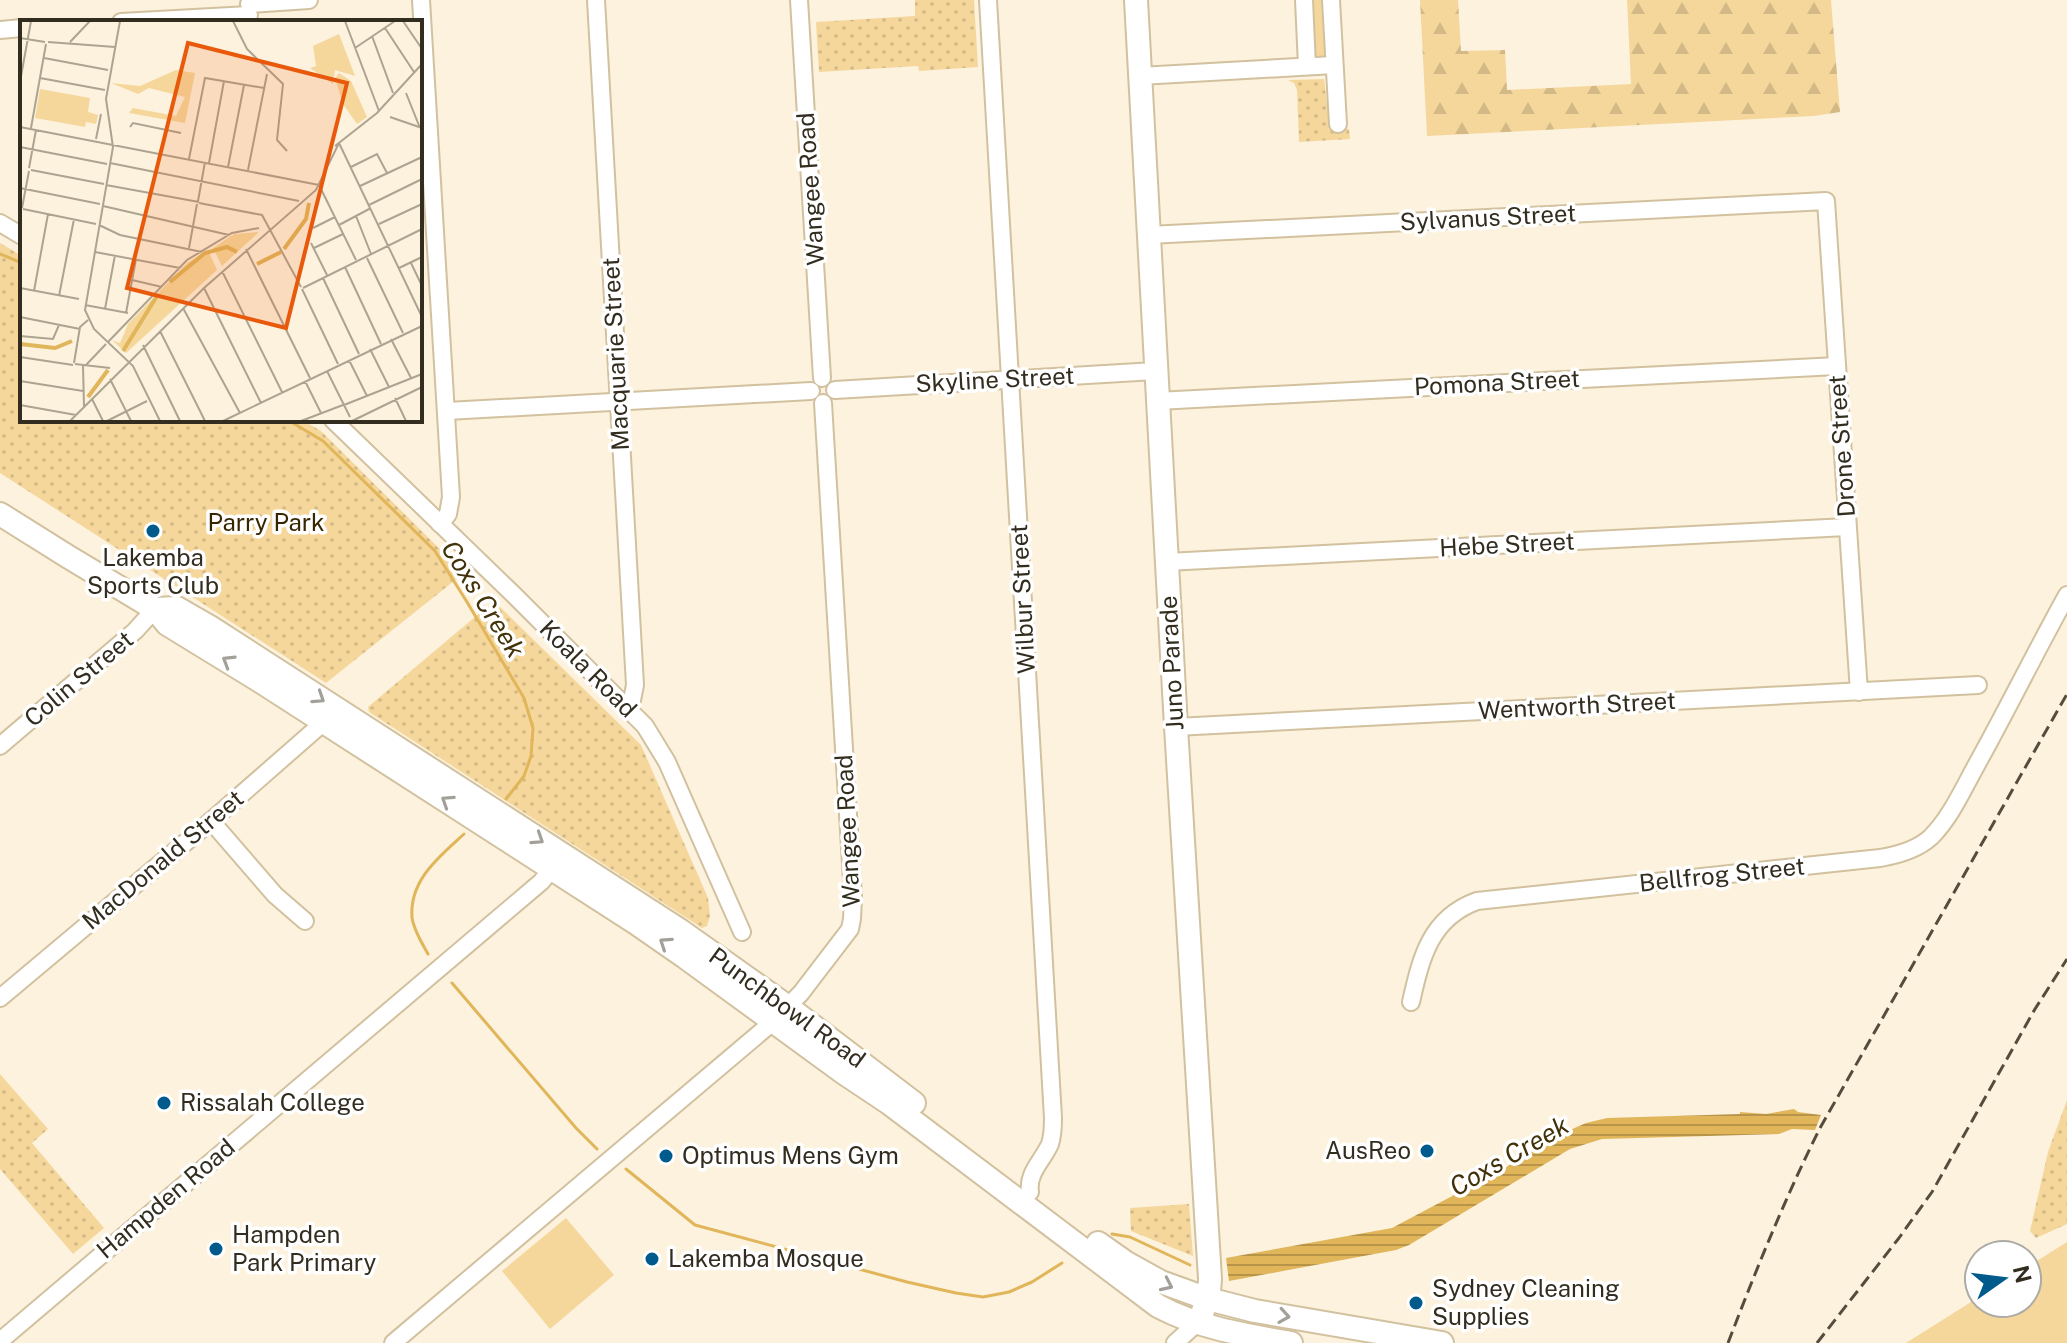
<svg xmlns="http://www.w3.org/2000/svg" width="2067" height="1343" viewBox="0 0 2067 1343" font-family="'Public Sans',sans-serif">
<style>
.grass{fill:#f5d79c}
.forest{fill:url(#forest-firs)}
.park{fill:url(#park-dots)}
.water{fill:url(#water-rules)}
.lines{fill:none;stroke-linecap:round;stroke-linejoin:round}
.stream{stroke:#e1b559;stroke-width:3}
.minor-casing{stroke:#d2c19f;stroke-width:20}
.major-casing{stroke:#d2c19f;stroke-width:26}
.minor{stroke:#fff;stroke-width:16}
.major{stroke:#fff;stroke-width:22}
.rail{stroke:#544d3e;stroke-width:3;stroke-dasharray:12 6;stroke-linecap:butt}
.oneway{stroke:#a3a09a}
.poi-dot{fill:#005b8c;stroke:#fff;stroke-width:3}
.labels{text-anchor:middle;stroke-width:7;stroke-linejoin:round;paint-order:stroke}
.street-label{font-size:24px;fill:#332d1f;stroke:#fff}
.park-label{font-size:24px;fill:#372600;stroke:#fff}
.poi-label{font-size:24px;fill:#332d1f;stroke:#fff;text-anchor:start}
.water-label{font-size:26px;font-style:italic;fill:#433209;stroke:#fff}
.inset-river{fill:none;stroke:#e1b559;stroke-width:4}
.inset-road{fill:none;stroke:#aca391;stroke-width:2}
.view{fill:#e8590c;fill-opacity:0.15;stroke:#e8590c;stroke-width:4}
.inset-edge{fill:none;stroke:#332d1f;stroke-width:4}
</style>
<defs>
<pattern id="forest-firs" width="22" height="20" patternUnits="userSpaceOnUse" patternTransform="scale(2)"><rect width="22" height="20" fill="#f5d79c"/><path d="M5 1l3.5 6h-7zM16 11l3.5 6h-7z" fill="#d2b986"/></pattern>
<pattern id="park-dots" width="8" height="8" patternUnits="userSpaceOnUse" patternTransform="scale(2)"><rect width="8" height="8" fill="#f5d79c"/><path d="M2 2h.1M6 6h.1" fill="none" stroke="#d2b986" stroke-width="1.8" stroke-linecap="round"/></pattern>
<pattern id="water-rules" width="6" height="5" patternUnits="userSpaceOnUse" patternTransform="scale(2)"><rect width="6" height="5" fill="#e1b559"/><path d="M0 2.5h6" fill="none" stroke="#b79449"/></pattern>
</defs>
<rect width="100%" height="100%" fill="#fdf2dd"/>
<g class="grass">
<polygon points="1308,0 1325,0 1327,53 1323,59 1317,59 1313,56"/>
<polygon points="566,1218 614,1275 550,1329 502,1271"/>
<polygon points="2067,1242 2067,1343 1906,1343 1979,1297 1979,1303 2027,1303 2027,1267"/>
</g>
<polygon class="forest" points="1420,0 1458,0 1461,51 1505,50 1507,90 1631,84 1627,0 1831,0 1840,112 1814,116 1427,136"/>
<g class="park">
<polygon points="915,0 974,0 978,67 919,71 918,66 819,72 816,22 915,16"/>
<polygon points="1324,79 1330,130 1349,129 1350,139 1299,142 1297,90 1294,83 1288,80"/>
<polygon points="0,243 22,256 22,420 302,420 321,431 464,573 326,683 0,473"/>
<polygon points="494,601 641,745 708,898 710,916 707,926 702,928 369,712 368,707"/>
<polygon points="0,1074 48,1129 32,1143 104,1228 73,1254 0,1169"/>
<polygon points="2067,1100 2067,1224 2036,1238 2030,1231 2048,1152"/>
<polygon points="1189,1204 1193,1256 1131,1231 1130,1208"/>
</g>
<polygon class="water" points="1794,1109 1798,1112 1821,1115 1815,1130 1792,1129 1779,1134 1602,1139 1570,1149 1409,1245 1396,1250 1229,1281 1226,1258 1392,1228 1503,1169 1563,1133 1586,1123 1607,1118 1740,1114 1740,1112 1766,1114"/>
<g class="lines">
<g class="stream">
<polyline points="0,254 22,263"/>
<polyline points="288,420 323,441 435,551 467,602 524,698 533,728 531,756 524,776 506,799"/>
<path d="M428,954C422,943 414,931 412,918C409,880 439,857 464,834"/>
<polyline points="452,983 576,1128 597,1149"/>
<polyline points="626,1169 695,1225 907,1282 956,1293 983,1297 1009,1292 1032,1282 1062,1263"/>
<polyline points="1112,1234 1130,1237 1190,1265"/>
</g>
<defs>
<g id="minor">
<polyline points="421,0 451,497 448,514 440,524"/>
<polyline points="596,0 635,685 632,700 627,707"/>
<polyline points="799,0 822,378"/>
<path d="M988,0L1053,1118C1053,1127 1053,1135 1050,1144C1043,1160 1027,1173 1030,1192"/>
<polyline points="1304,0 1307,66"/>
<polyline points="1331,0 1338,124"/>
<polyline points="249,4 309,0"/>
<polyline points="121,22 249,15"/>
<polyline points="0,30 22,28"/>
<polyline points="1140,76 1334,65"/>
<polyline points="0,223 22,236"/>
<polyline points="1149,235 1826,201 1859,692"/>
<polyline points="835,390 1155,371"/>
<polyline points="1157,401 1837,366"/>
<polyline points="447,411 811,391"/>
<polyline points="333,420 513,594 645,726 667,762 742,932"/>
<polyline points="1167,562 1847,527"/>
<polyline points="1176,727 1978,685"/>
<polyline points="0,746 135,631 155,609"/>
<polyline points="211,821 275,895 305,921"/>
<polyline points="0,998 211,821 324,722"/>
<path d="M1411,1002C1421,958 1430,918 1477,901L1880,858C1898,855 1917,850 1931,837C1951,817 1963,789 1977,764C2008,708 2036,651 2067,595"/>
<polyline points="0,1341 541,882 552,869"/>
<polyline points="393,1343 774,1021 801,993 850,929 852,919 853,897 823,403"/>
<polyline points="1175,1343 1197,1323"/>
</g>
<g id="major">
<polyline points="1136,0 1176,727 1210,1279 1209,1292 1203,1311"/>
<path d="M0,514L67,556L155,609L167,624L260,681L636,923L685,957L844,1073L889,1103L1158,1306C1199,1328 1245,1335 1291,1343"/>
<polyline points="155,609 177,608 210,627 681,931 788,1007 914,1103"/>
<polyline points="1098,1243 1125,1262 1161,1282 1208,1299 1255,1311 1442,1343"/>
</g>
</defs>
<use href="#minor" class="minor-casing"/>
<use href="#major" class="major-casing"/>
<use href="#minor" class="minor"/>
<use href="#major" class="major"/>
<g class="rail">
<path d="M1728,1343C1756,1270 1785,1198 1820,1128L2067,694"/>
<polyline points="1817,1343 1899,1238 1932,1192 2035,1009 2067,959"/>
</g>
</g>
<defs><path id="oneway-chevron" d="M-2-3.5L2.5 0L-2 3.5" fill="none" stroke-width="1.6" stroke-linecap="round" stroke-linejoin="round" transform="scale(2)"/></defs>
<g class="oneway">
<use href="#oneway-chevron" transform="translate(228 661) rotate(-148)"/>
<use href="#oneway-chevron" transform="translate(319 698) rotate(33)"/>
<use href="#oneway-chevron" transform="translate(447 801) rotate(-147)"/>
<use href="#oneway-chevron" transform="translate(538 839) rotate(33)"/>
<use href="#oneway-chevron" transform="translate(665 943) rotate(-146)"/>
<use href="#oneway-chevron" transform="translate(1167 1285) rotate(25)"/>
<use href="#oneway-chevron" transform="translate(1284 1316) rotate(9)"/>
</g>
<g class="poi-dot">
<circle cx="153" cy="531" r="8"/>
<circle cx="164" cy="1103" r="8"/>
<circle cx="1427" cy="1151" r="8"/>
<circle cx="666" cy="1156" r="8"/>
<circle cx="216" cy="1249" r="8"/>
<circle cx="652" cy="1259" r="8"/>
<circle cx="1416" cy="1303" r="8"/>
</g>
<g class="labels">
<g class="street-label">
<text transform="translate(811 189) rotate(-94)" y="8">Wangee Road</text>
<text transform="translate(1488 218) rotate(-3)" y="8">Sylvanus Street</text>
<text transform="translate(616 354) rotate(-93)" y="8">Macquarie Street</text>
<text transform="translate(995 380) rotate(-3)" y="8">Skyline Street</text>
<text transform="translate(1497 383) rotate(-3)" y="8">Pomona Street</text>
<text transform="translate(1842 446) rotate(-94)" y="8">Drone Street</text>
<text transform="translate(1507 545) rotate(-3)" y="8">Hebe Street</text>
<text transform="translate(1023 599) rotate(-93)" y="8">Wilbur Street</text>
<text transform="translate(1172 663) rotate(-93)" y="8">Juno Parade</text>
<text transform="translate(588 669) rotate(45)" y="8">Koala Road</text>
<text transform="translate(79 679) rotate(-40)" y="8">Colin Street</text>
<text transform="translate(1577 706) rotate(-3)" y="8">Wentworth Street</text>
<text transform="translate(848 831) rotate(-93)" y="8">Wangee Road</text>
<text transform="translate(163 860) rotate(-40)" y="8">MacDonald Street</text>
<text transform="translate(1722 875) rotate(-6)" y="8">Bellfrog Street</text>
<text transform="translate(787 1008) rotate(36)" y="8">Punchbowl Road</text>
<text transform="translate(166 1199) rotate(-40)" y="8">Hampden Road</text>
</g>
<g class="park-label">
<text x="266" y="531">Parry Park</text>
</g>
<g class="poi-label">
<text x="153" y="566" text-anchor="middle">Lakemba<tspan x="153" dy="28">Sports Club</tspan></text>
<text x="180" y="1111">Rissalah College</text>
<text x="1411" y="1159" text-anchor="end">AusReo</text>
<text x="682" y="1164">Optimus Mens Gym</text>
<text x="232" y="1243">Hampden<tspan x="232" dy="28">Park Primary</tspan></text>
<text x="668" y="1267">Lakemba Mosque</text>
<text x="1432" y="1297">Sydney Cleaning<tspan x="1432" dy="28">Supplies</tspan></text>
</g>
<g class="water-label">
<text transform="translate(483 599) rotate(58)" y="9">Coxs Creek</text>
<text transform="translate(1509 1156) rotate(-30)" y="9">Coxs Creek</text>
</g>
</g>
<g transform="translate(20 20)">
<rect width="402" height="402" fill="#fdf2dd"/>
<path d="M319,53L331,61L347,97L337,104L323,84L315,58Z" fill="#f5d79c"/>
<path d="M156,50L175,53L165,103L109,93L113,88L156,96L165,77L129,68L118,74L91,63L120,66Z" fill="#f5d79c"/>
<path d="M319,14L335,56L315,50L313,64L290,48L296,46L293,26ZM20,69L70,78L68,92L78,95L76,104L66,102L65,107L15,98ZM238,212V213L202,246L193,228L214,214ZM188,230L197,250L106,333L92,320L100,323L108,304L167,243Z" fill="#f5d79c"/>
<path class="inset-river" d="M264,229L286,199L289,183M237,244L261,232M150,262L185,233L207,227L217,232M0,324L35,328L52,321M103,331L137,276M68,377L88,350"/>
<path class="inset-road" d="M100,1L86,79L93,127L65,290L74,309L113,346L140,401M213,1L227,29L263,64L257,120L267,131M325,1L359,91M383,1L402,29M365,8L394,52M352,16L373,73M0,18L25,22M28,22L95,27M50,22L70,1M335,28L375,1M24,38L88,50M20,58L85,70M0,62L11,1M386,73L400,108M370,97L402,108M0,107L299,165M110,107L113,103L161,113M11,108L26,24M76,119L81,94M319,123L402,297M315,126L357,93L402,44M0,127L87,144M169,139L185,58L244,68M90,143L279,181M189,143L204,61M208,147L224,65M331,147L357,134L367,153M9,148L16,110M11,150L84,164M228,150L247,54M86,165L179,182M299,165L336,240M340,166L402,137M0,168L80,184M178,181L185,142M179,183L242,195L281,267M349,185L402,159M83,186L209,215M2,188L9,151M3,189L76,204M336,196L351,234M359,204L402,184M79,205L100,215L182,232M319,205L351,188M293,208L315,197M291,223L307,255M169,228L177,184M294,228L323,214M226,229L290,358M75,232L160,248M347,238L383,313M391,243L402,266M325,247L361,324M379,248L402,237M202,251L262,372M303,258L339,334M112,260L142,267M0,268L59,279M184,268L241,383M283,268L402,209M282,269L318,344M14,271L28,194M39,276L54,199M65,285L108,293M163,288L220,393M85,289L95,235M106,293L116,239M0,297L60,309M140,311L185,401M0,316L33,319L39,305M371,319L391,358M88,322L167,240L212,213L239,208M123,325L160,401M350,329L369,367M0,337L53,345M329,340L347,376M54,343L60,307L68,300M55,344L90,348M66,345L86,324M63,346L64,387M307,351L330,397M90,359L111,401M0,361L63,371M285,361L301,393M375,378L386,401M72,379L83,401M0,385L56,395M324,385L402,354M50,401L184,268L296,170L319,123M87,401L127,381M203,401L402,306M281,401L323,385M332,401L402,367"/>
<path class="view" d="M168,23L327,63L266,308L107,268Z"/>
<rect width="402" height="402" class="inset-edge"/>
</g>
<g transform="translate(2003 1279) rotate(76)"><circle r="38" fill="#ffffff" stroke="#adaba5" stroke-width="2"/>
<path d="M0-6L14 30L0 20L-14 30Z" fill="#005b8c"/>
<text y="-12" font-size="22" font-weight="bold" text-anchor="middle" fill="#332d1f">N</text>
</g>
</svg>
